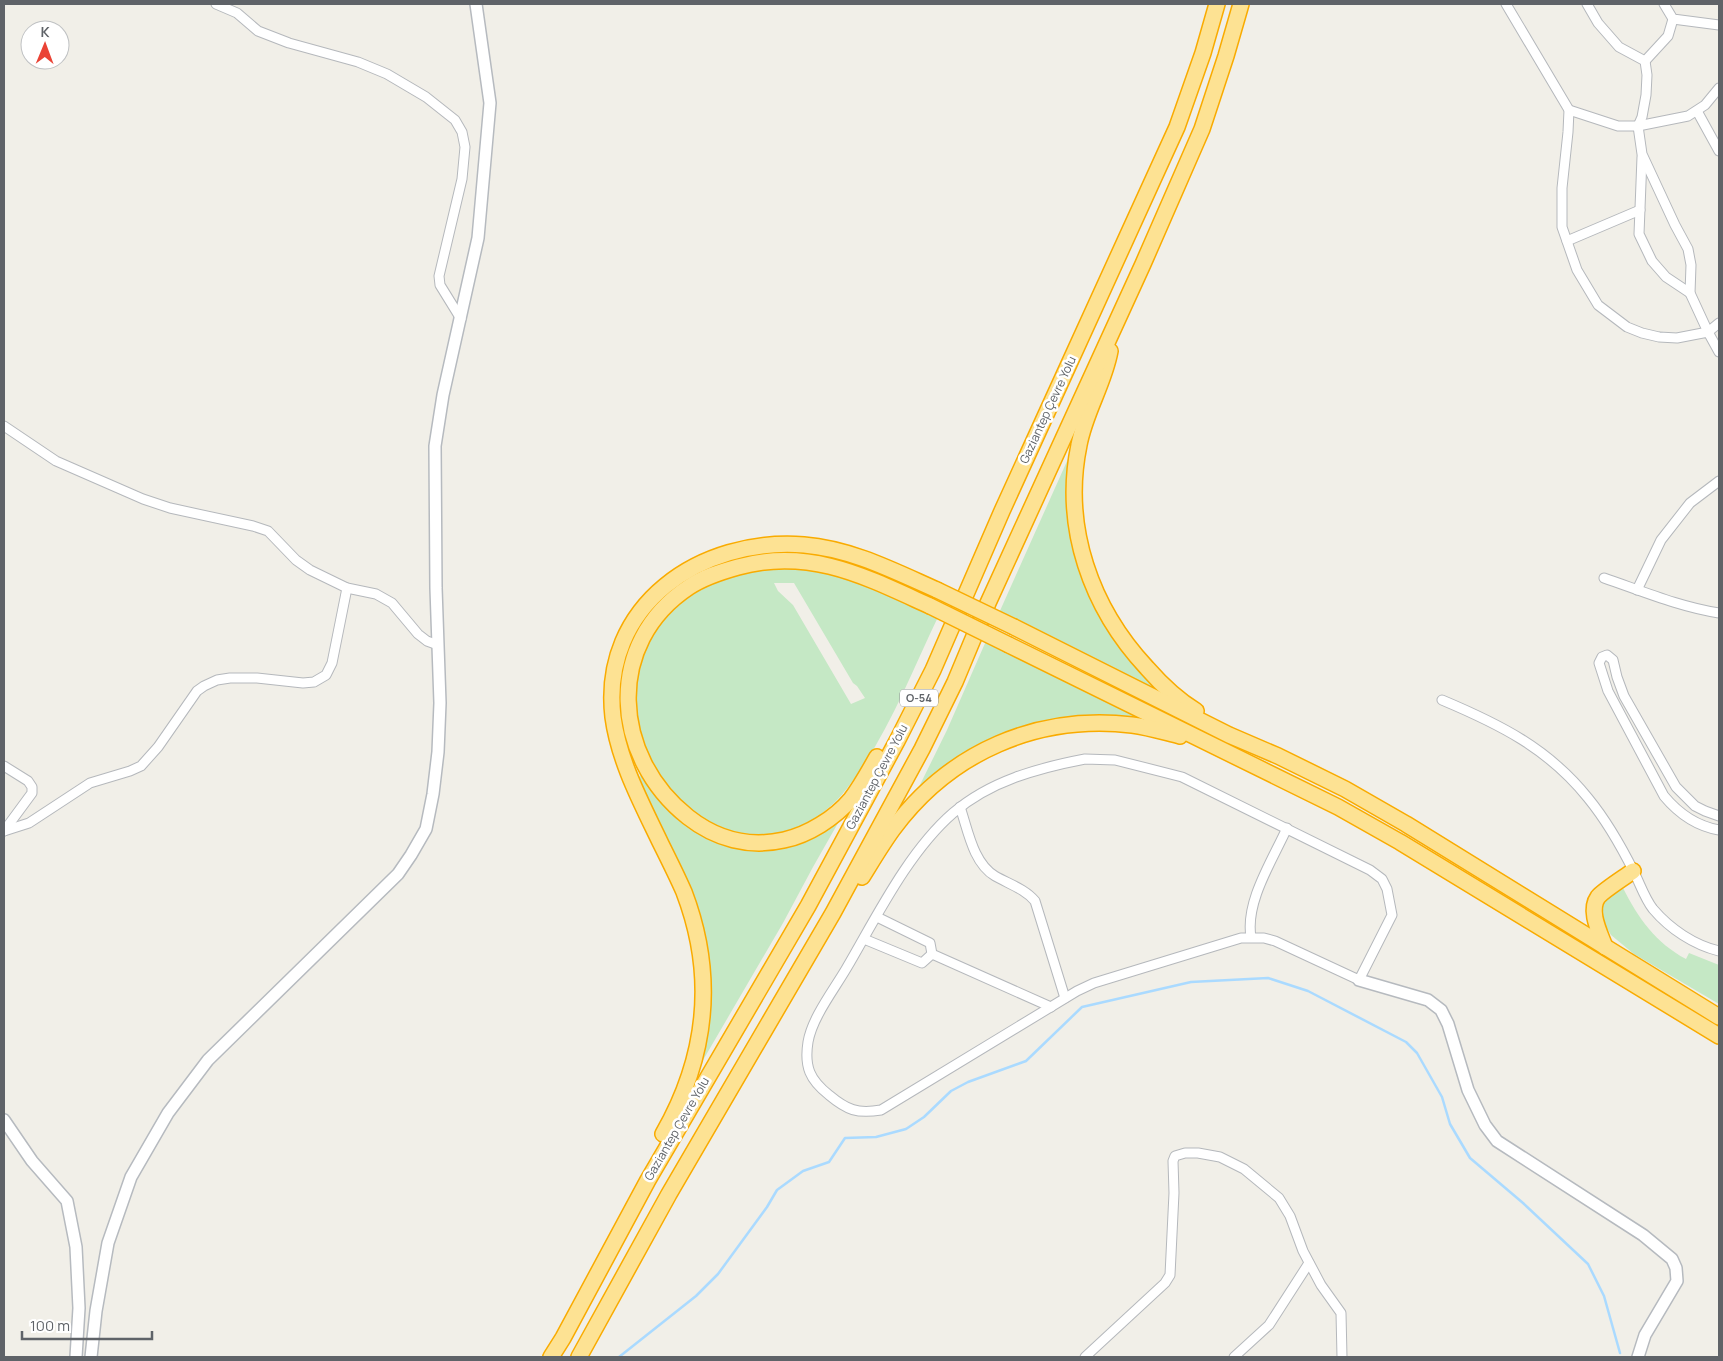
<svg xmlns="http://www.w3.org/2000/svg" width="1723" height="1361" viewBox="0 0 1723 1361" font-family="Manrope,sans-serif">
<style>
.green{fill:#c5e8c5;fill-rule:evenodd}
.lines{fill:none;stroke-linecap:round;stroke-linejoin:round}
.stream{stroke:#aadaff;stroke-width:2.5}
.street-casing{stroke:#b5b8bc;stroke-width:11}
.secondary-casing{stroke:#b6babf;stroke-width:14}
.highway-casing{stroke:#f9ab00;stroke-width:18}
.street{stroke:#fff;stroke-width:9}
.secondary{stroke:#fff;stroke-width:11}
.highway{stroke:#fde293;stroke-width:15}
.highway-bridge-casing{stroke:#f9ab00;stroke-width:18;stroke-linecap:butt}
.highway-bridge{stroke:#fde293;stroke-width:15}
.labels{text-anchor:middle;stroke-width:5;stroke-linejoin:round;paint-order:stroke}
.shield{fill:#fff;stroke:#8f9295;stroke-width:1}
.shield-label{font-size:11px;font-weight:bold;fill:#5f6368}
.street-label{font-size:12px;fill:#5f6368;stroke:#fff}
</style>
<rect width="100%" height="100%" fill="#f1efe8"/>
<g class="green">
<polygon points="1072,450 1066,488 1077,558 1165,694 999,613"/>
<path d="M785,567L805,568L844,576L938,617C913,669 892,724 859,772C851,783 843,795 833,804C824,812 813,821 802,826C794,831 783,832 773,834C710,843 650,786 638,726C635,711 635,693 637,677C642,632 681,596 722,579C741,571 764,569 785,567ZM774,583H794L853,683L857,686L865,698L851,704L793,605L778,591Z"/>
<path d="M986,641L1157,722C1122,720 1076,714 1042,721C994,732 956,765 916,793L947,730Z"/>
<polygon points="628,753 640,777 643,772 656,791 740,848 842,816 813,867 783,923 699,1067 707,960 635,775"/>
<path d="M1623,888C1638,918 1656,943 1686,959L1689,953L1719,965V1004L1634,954L1611,935L1604,923L1600,911L1603,900Z"/>
</g>
<g class="lines">
<polyline class="stream" points="619,1357 696,1296 718,1274 767,1207 777,1190 803,1171 829,1162 845,1138 876,1137 906,1129 924,1117 951,1091 968,1082 1026,1061 1082,1007 1191,982 1268,978 1308,991 1406,1042 1417,1053 1442,1097 1450,1124 1470,1158 1523,1203 1588,1264 1604,1296 1620,1353"/>
<defs>
<g id="street">
<polyline points="216,4 237,13 258,31 289,43 358,62 387,74 426,97 455,120 462,132 465,147 462,179 439,276 440,285 461,319"/>
<polyline points="1506,4 1569,110 1568,132 1562,188 1562,227 1577,270 1598,305 1627,327 1642,333 1659,337 1677,338 1708,332 1719,352"/>
<polyline points="1587,4 1598,23 1619,47 1645,61 1647,75 1646,95 1642,117 1638,126 1642,154 1675,225 1688,249 1691,265 1690,293 1708,332 1719,323"/>
<polyline points="1664,4 1673,19 1719,25"/>
<polyline points="1645,61 1668,36 1673,19"/>
<polyline points="1569,110 1618,126 1638,126 1688,116 1705,105 1719,88"/>
<polyline points="1697,111 1719,151"/>
<polyline points="1642,157 1639,234 1652,261 1666,277 1690,293"/>
<polyline points="1567,241 1640,210"/>
<polyline points="4,426 56,461 143,499 170,508 253,526 268,531 296,560 310,570 347,588 376,594 392,603 418,634 427,641 438,645"/>
<path d="M1604,578C1642,591 1680,607 1719,613"/>
<polyline points="1637,590 1661,540 1690,503 1719,481"/>
<path d="M1442,700C1499,724 1548,748 1588,798C1606,820 1621,846 1634,872C1640,884 1645,899 1653,909C1670,929 1694,945 1719,951"/>
<path d="M1085,759L1115,760L1182,777L1370,870L1382,879L1387,889L1392,915L1359,980L1275,941L1264,938H1241L1094,983L1077,991L881,1110C857,1114 847,1110 829,1095C810,1080 804,1067 808,1042C812,1018 833,991 846,969C876,918 908,852 953,813C990,781 1038,768 1085,759Z"/>
<polyline points="4,766 28,781 32,787 32,793 4,831"/>
<path d="M960,807C968,830 973,863 995,876C1009,884 1025,889 1035,901L1065,998"/>
<path d="M1719,816L1705,811L1695,806L1676,787L1624,696L1617,677L1613,660L1607,655L1602,657L1599,663L1608,691L1664,796C1679,814 1696,826 1719,830"/>
<polyline points="4,831 29,823 90,783 130,771 141,766 158,747 197,691 204,686 217,680 230,678 257,678 303,683 314,682 326,675 332,663 347,588"/>
<polyline points="877,917 930,943 932,954 1051,1007"/>
<path d="M1251,937C1245,902 1272,861 1287,828"/>
<polyline points="864,939 922,963 932,954"/>
<polyline points="1085,1357 1165,1283 1170,1275 1174,1193 1173,1161 1175,1156 1185,1153 1198,1153 1220,1157 1244,1169 1279,1198 1290,1216 1303,1251 1321,1285 1341,1313 1342,1357"/>
<polyline points="1234,1357 1269,1325 1309,1263"/>
</g>
<g id="secondary">
<polyline points="1359,980 1428,1000 1441,1010 1448,1024 1468,1090 1485,1125 1497,1141 1643,1235 1672,1259 1676,1268 1677,1281 1645,1335 1638,1357"/>
<polyline points="4,1120 32,1161 67,1201 76,1247 79,1308 76,1357"/>
<polyline points="91,1357 96,1311 108,1243 131,1177 168,1113 208,1060 398,874 411,855 426,829 433,794 438,752 440,703 436,588 435,446 443,395 478,238 490,103 476,4"/>
</g>
<g id="highway">
<path d="M1110,351C1104,384 1085,412 1079,445C1062,527 1091,608 1147,668C1161,684 1178,700 1196,711"/>
<polyline points="1014,627 1229,735 1278,756 1345,789 1406,824 1719,1017"/>
<polyline points="1009,645 1338,807 1400,842 1719,1036"/>
<path d="M877,757C869,771 861,786 851,799C835,818 808,835 784,840C749,848 716,839 688,817C612,757 604,643 689,587C704,577 720,572 738,567C810,547 866,577 930,606"/>
<path d="M862,877C872,861 882,844 893,829C950,752 1037,714 1132,725C1148,727 1164,732 1180,736"/>
<path d="M1605,947C1600,933 1588,911 1598,897C1604,890 1625,877 1633,871"/>
<path d="M663,1134C707,1057 716,976 684,892C677,876 669,860 661,844C642,804 619,762 613,717C600,605 701,537 804,545C852,549 894,571 937,590"/>
<polyline points="551,1357 563,1338 648,1180 808,906 897,741 933,670 1002,511 1177,127 1203,53 1217,4"/>
<polyline points="579,1357 669,1194 833,913 922,749 955,682 988,603 1143,264 1202,129 1226,56 1241,4"/>
</g>
</defs>
<use href="#street" class="street-casing"/>
<use href="#secondary" class="secondary-casing"/>
<use href="#highway" class="highway-casing"/>
<use href="#street" class="street"/>
<use href="#secondary" class="secondary"/>
<use href="#highway" class="highway"/>
<defs>
<g id="highway-bridge">
<polyline points="937,590 1014,627"/>
<polyline points="930,606 1009,645"/>
</g>
</defs>
<use href="#highway-bridge" class="highway-bridge-casing"/>
<use href="#highway-bridge" class="highway-bridge"/>
</g>
<g class="labels">
<rect class="shield" x="900" y="689.5" width="38" height="17" rx="4"/>
<g class="shield-label">
<text x="919" y="702">O-54</text>
</g>
<g class="street-label">
<text transform="translate(1048 410) rotate(-65)" y="4">Gaziantep Çevre Yolu</text>
<text transform="translate(877 777) rotate(-62)" y="4">Gaziantep Çevre Yolu</text>
<text transform="translate(677 1129) rotate(-60)" y="4">Gaziantep Çevre Yolu</text>
</g>
</g>
<rect width="1723" height="1361" fill="none" stroke="#5f6368" stroke-width="10"/>
<g transform="translate(45 45) rotate(1)"><circle r="24" fill="#ffffff" stroke="#bfc1c3"/>
<path d="M0-4L9 19L0 12L-9 19Z" fill="#ea4335"/>
<text y="-8" font-size="14" font-weight="bold" text-anchor="middle" fill="#5f6368">K</text>
</g>
<path d="M22 1331v8h130v-8" fill="none" stroke="#5f6368" stroke-width="2.5"/>
<text x="30" y="1331" font-size="15" fill="#5f6368" stroke="#ffffff" stroke-width="4" paint-order="stroke">100 m</text>
</svg>
